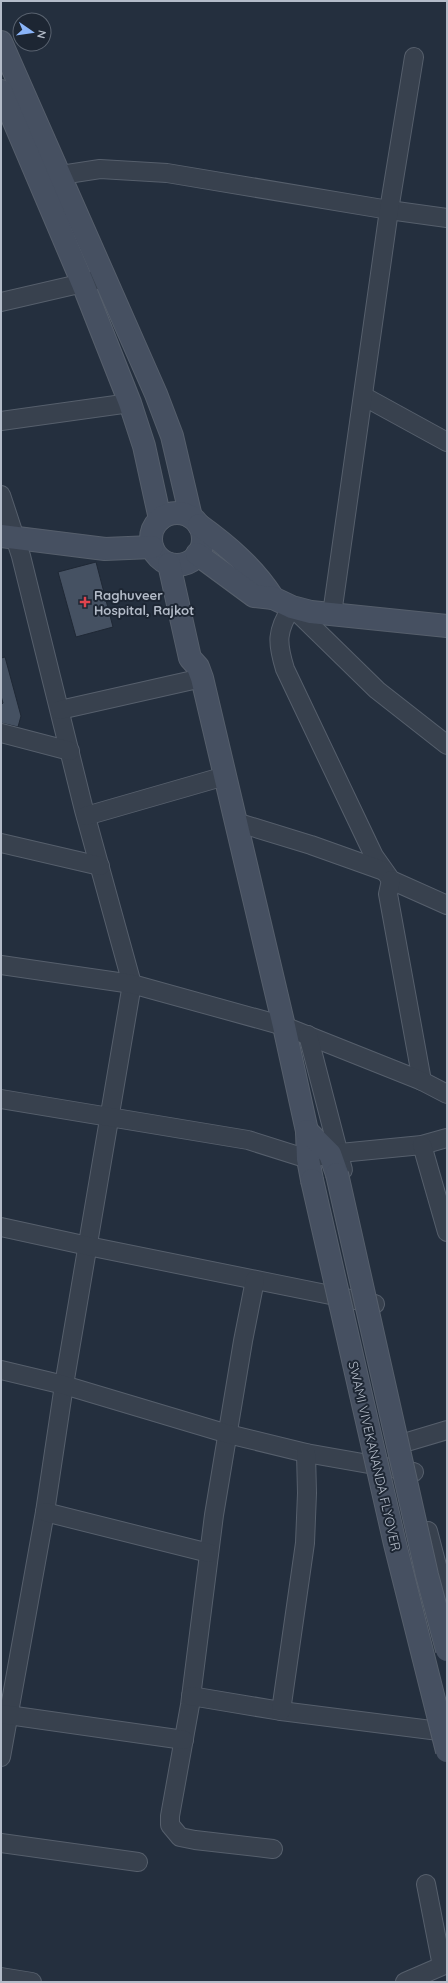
<svg xmlns="http://www.w3.org/2000/svg" width="448" height="1983" viewBox="0 0 448 1983" font-family="Quicksand,sans-serif">
<style>
.building{fill:#455162;stroke:#1f2835}
.lines{fill:none;stroke-linecap:round;stroke-linejoin:round}
.street-casing{stroke:#565f6c;stroke-width:20}
.secondary-casing{stroke:#565f6c;stroke-width:24}
.street{stroke:#38414e;stroke-width:18}
.secondary{stroke:#465061;stroke-width:22}
.secondary-bridge-casing{stroke:#565f6c;stroke-width:24;stroke-linecap:butt}
.secondary-bridge{stroke:#465061;stroke-width:22}
.health-dot{fill:#e0444e;stroke:#1d2633;stroke-width:1.5}
.labels{text-anchor:middle;stroke-width:4;stroke-linejoin:round;paint-order:stroke}
.poi-label{font-size:13px;font-weight:bold;fill:#b4bcc9;stroke:#1d2633;text-anchor:start}
.street-label{font-size:13px;fill:#b4bcc9;stroke:#1d2633}
</style>
<rect width="100%" height="100%" fill="#242f3e"/>
<g class="building">
<polygon points="96,562 113,627 76,637 58,572"/>
<polygon points="5,657 21,716 18,727 1,723 1,705 3,703 1,696 1,658"/>
</g>
<g class="lines">
<defs>
<g id="street">
<polyline points="61,175 100,169 167,173 389,210 447,218"/>
<polyline points="1,302 96,280"/>
<polyline points="363,396 447,442"/>
<polyline points="1,421 130,403"/>
<polyline points="1,495 21,556 84,810 132,984 64,1385 45,1512 1,1757"/>
<polyline points="332,614 389,210 414,57"/>
<polyline points="60,710 202,678"/>
<polyline points="1,733 70,751"/>
<path d="M447,745L377,690L292,607C276,631 277,643 285,669L374,856L391,880L447,905"/>
<polyline points="86,816 225,776"/>
<polyline points="236,822 311,845 384,871"/>
<polyline points="1,843 100,866"/>
<polyline points="391,880 388,894 422,1081"/>
<polyline points="1,965 132,984 284,1026 422,1081 447,1094"/>
<polyline points="308,1035 343,1170"/>
<polyline points="1,1099 248,1140 308,1159 330,1154 422,1145 447,1138"/>
<polyline points="422,1145 447,1232"/>
<polyline points="1,1227 88,1246 375,1304"/>
<polyline points="255,1280 243,1341 214,1515 190,1705 170,1816 170,1825 180,1837 195,1840 273,1849"/>
<polyline points="1,1370 64,1385 228,1434 306,1453 414,1472"/>
<polyline points="407,1442 447,1430"/>
<polyline points="45,1512 209,1553"/>
<polyline points="428,1531 447,1604"/>
<polyline points="191,1696 281,1711 447,1732"/>
<polyline points="281,1711 305,1543 307,1493 306,1453"/>
<polyline points="1,1714 184,1740"/>
<polyline points="1,1843 138,1862"/>
<polyline points="1,1977 32,1982"/>
<polyline points="405,1982 442,1966 426,1884"/>
</g>
<g id="secondary">
<polyline points="1,42 156,394 172,436 191,517"/>
<polyline points="1,91 83,284 130,403 144,446 160,519"/>
<circle cx="177" cy="539" r="26"/>
<path d="M199,525C228,546 254,568 273,598"/>
<polyline points="1,536 105,549 152,547"/>
<polyline points="197,554 254,596 273,598 292,607 311,612 447,626"/>
<polyline points="169,564 190,658 198,667 202,678 284,1026 307,1131 308,1159 312,1180"/>
<polyline points="307,1131 330,1154 337,1174"/>
</g>
</defs>
<use href="#street" class="street-casing"/>
<use href="#secondary" class="secondary-casing"/>
<use href="#street" class="street"/>
<use href="#secondary" class="secondary"/>
<defs>
<g id="secondary-bridge">
<polyline points="337,1174 427,1575 447,1650"/>
<polyline points="312,1180 395,1544 447,1751"/>
</g>
</defs>
<use href="#secondary-bridge" class="secondary-bridge-casing"/>
<use href="#secondary-bridge" class="secondary-bridge"/>
</g>
<path class="health-dot" d="M83 596h4v4h4v4h-4v4h-4v-4h-4v-4h4z"/>
<g class="labels">
<g class="poi-label">
<text x="94" y="600">Raghuveer<tspan x="94" dy="15">Hospital, Rajkot</tspan></text>
</g>
<g class="street-label">
<text transform="translate(375 1456) rotate(77)" y="5">SWAMI VIVEKANANDA FLYOVER</text>
</g>
</g>
<rect width="448" height="1983" fill="none" stroke="#b4bcc9" stroke-width="4"/>
<g transform="translate(32 32) rotate(103)"><circle r="19" fill="#1d2633" stroke="#59626f"/>
<path d="M0-3L7 15L0 10L-7 15Z" fill="#8ab4f8"/>
<text y="-6" font-size="11" font-weight="bold" text-anchor="middle" fill="#b4bcc9">N</text>
</g>
</svg>
